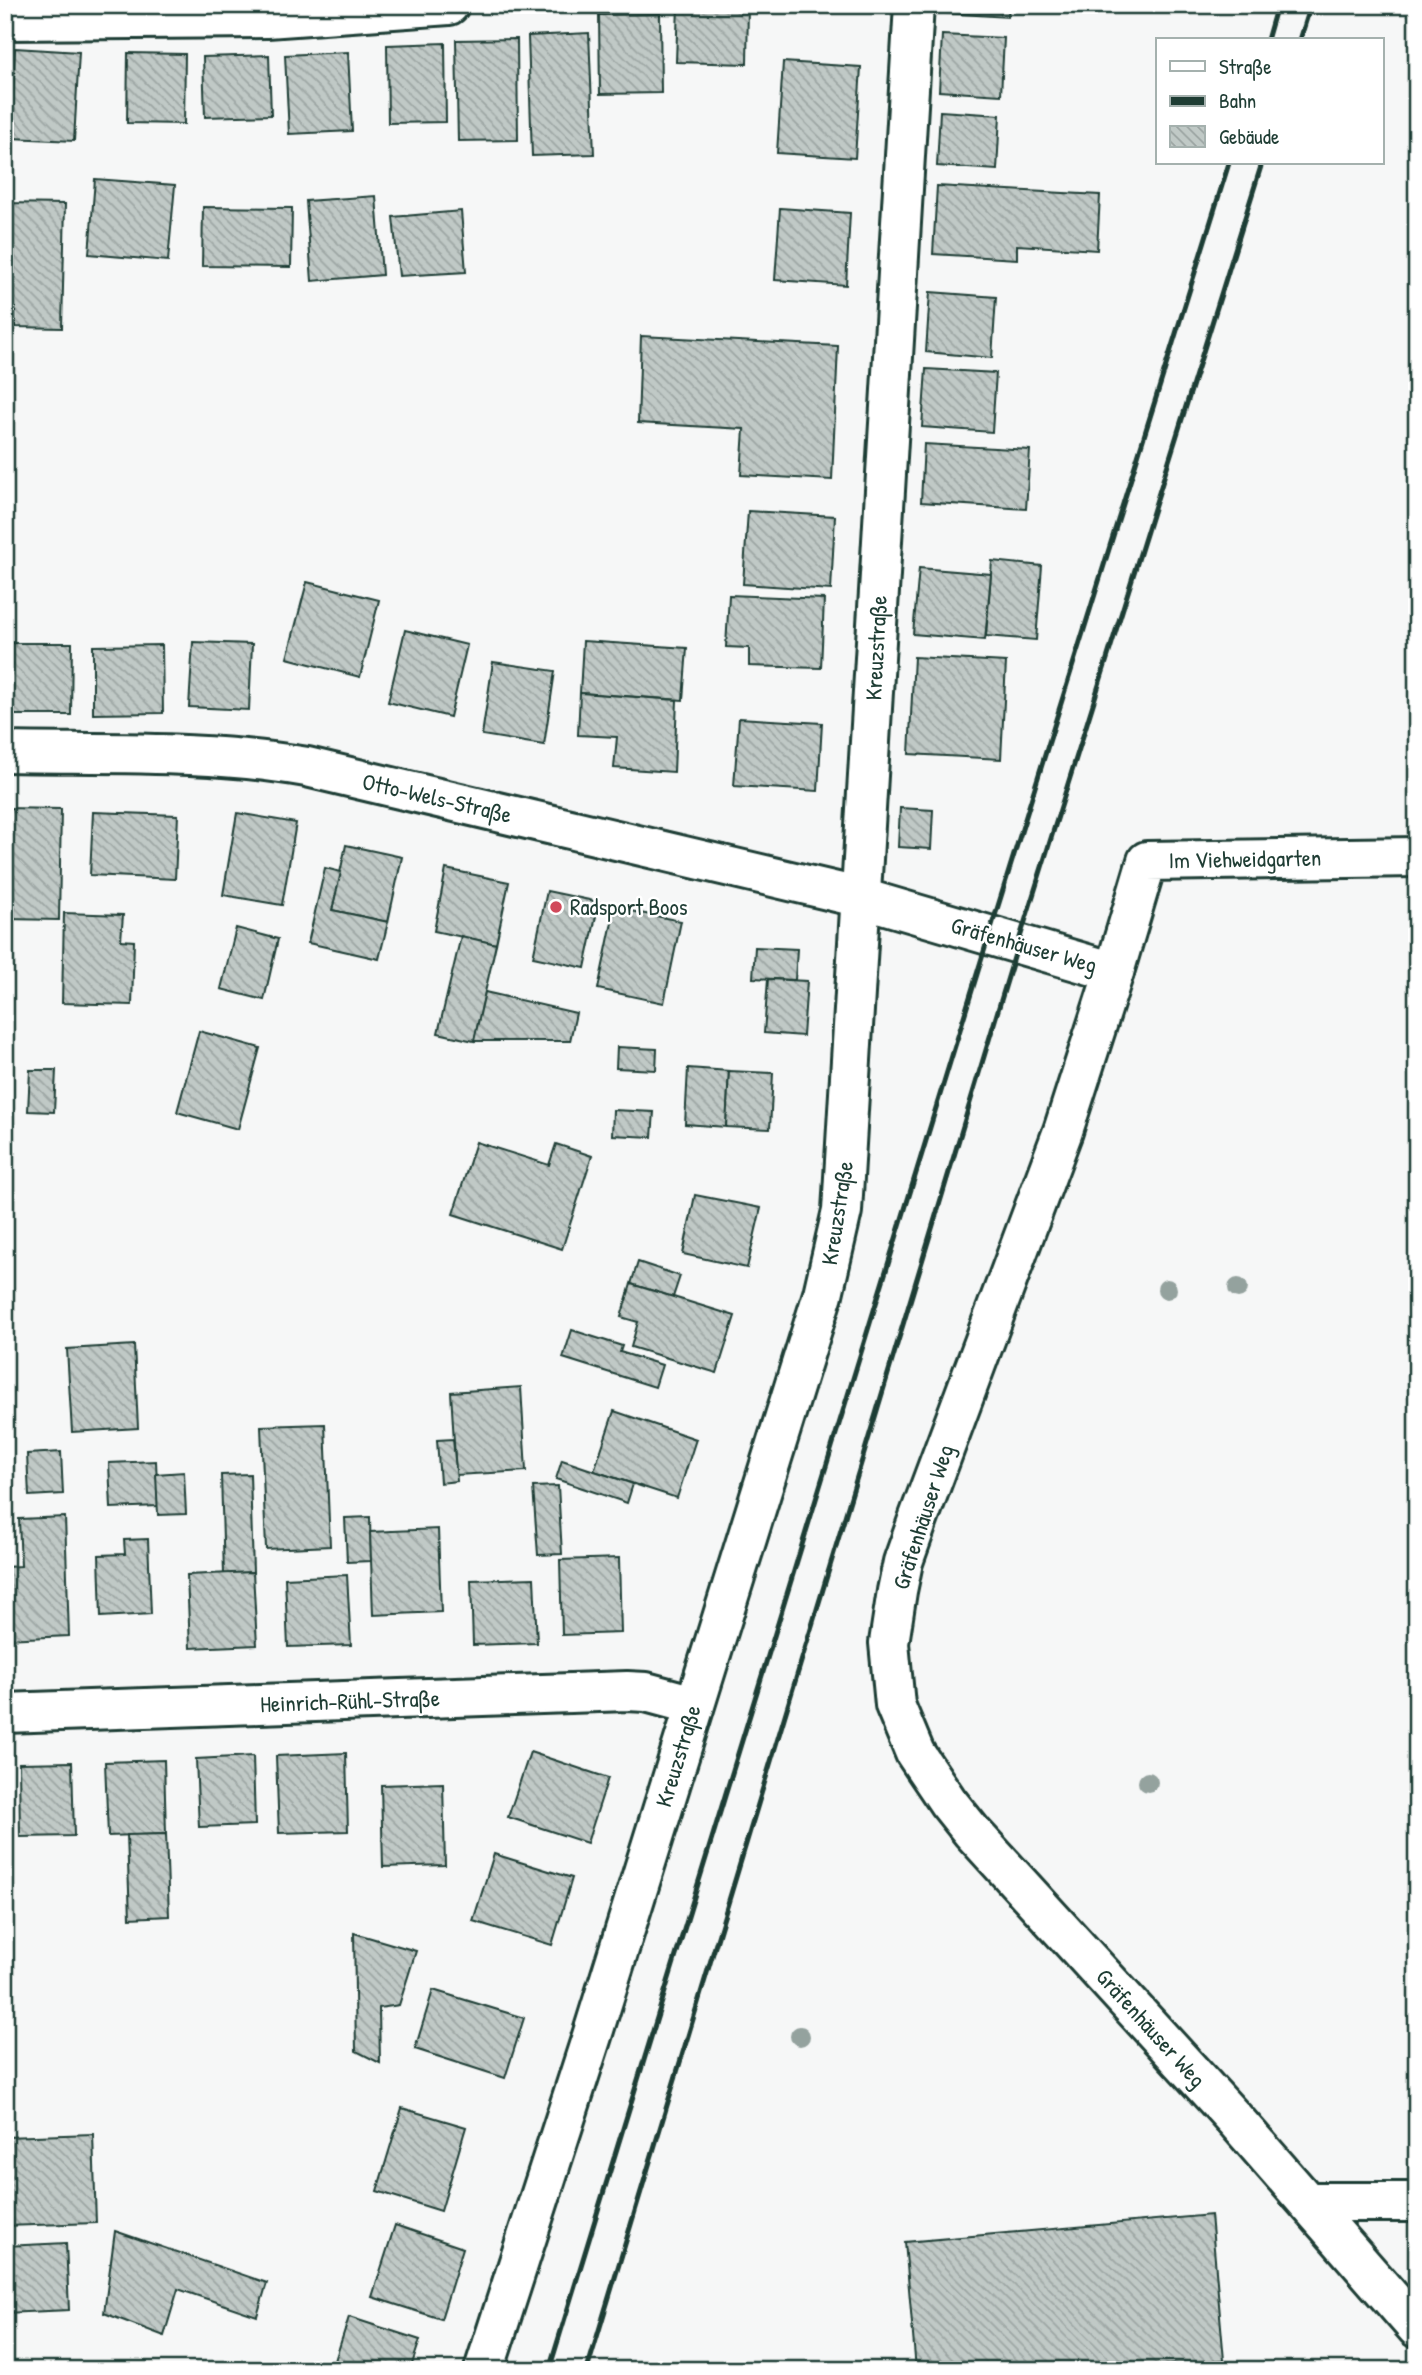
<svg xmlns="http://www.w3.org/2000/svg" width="1422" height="2375" font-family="'Patrick Hand',sans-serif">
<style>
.building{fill:url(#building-back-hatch);stroke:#1f3d34;stroke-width:2}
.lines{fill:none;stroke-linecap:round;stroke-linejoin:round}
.minor-casing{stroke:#1f3d34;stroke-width:44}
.minor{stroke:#fff;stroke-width:38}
.rail{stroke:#1f3d34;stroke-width:5}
.tree{fill:#94a29e}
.poi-dot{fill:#d1495b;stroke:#fff;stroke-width:2.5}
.labels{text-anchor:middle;stroke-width:5;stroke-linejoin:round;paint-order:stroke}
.street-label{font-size:23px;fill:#1f3d34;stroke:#fff}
.poi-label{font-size:23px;fill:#1f3d34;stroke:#fff;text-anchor:start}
</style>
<defs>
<pattern id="building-back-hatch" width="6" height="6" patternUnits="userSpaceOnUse" patternTransform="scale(1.75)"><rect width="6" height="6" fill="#c0c9c6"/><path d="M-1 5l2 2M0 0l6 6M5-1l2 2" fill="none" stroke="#9ba4a2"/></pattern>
</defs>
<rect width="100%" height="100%" fill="#f6f7f7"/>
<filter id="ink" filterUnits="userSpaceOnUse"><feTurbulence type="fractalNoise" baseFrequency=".0143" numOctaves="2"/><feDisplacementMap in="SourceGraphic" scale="14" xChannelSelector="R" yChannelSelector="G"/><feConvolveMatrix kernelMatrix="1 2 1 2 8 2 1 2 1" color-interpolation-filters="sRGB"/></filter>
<g filter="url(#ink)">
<!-- building -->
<g class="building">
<polygon points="678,5 748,5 747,64 676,62"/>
<polygon points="945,5 1009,5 1008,17 945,13"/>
<polygon points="660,14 661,93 600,94 599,15"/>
<polygon points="589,33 594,154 532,156 528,36"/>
<polygon points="942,35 1004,38 1001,95 939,91"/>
<polygon points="517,39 518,140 458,141 456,40"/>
<polygon points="445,43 446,122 388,123 387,45"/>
<polygon points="15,48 79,52 74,141 11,138"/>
<polygon points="348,52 352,131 289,134 285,55"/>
<polygon points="128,53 185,54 184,124 127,123"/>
<polygon points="269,55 271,115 205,117 203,57"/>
<polygon points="783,62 861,67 855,158 777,153"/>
<polygon points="940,111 1000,115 997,170 937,166"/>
<polygon points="95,179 175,185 168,261 89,254"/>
<polygon points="937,186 1100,195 1097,250 1017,245 1017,259 933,254"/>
<polygon points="376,196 382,275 312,281 306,201"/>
<polygon points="5,203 65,204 62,328 15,327 15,307 5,307"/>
<polygon points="203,207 292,208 291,267 202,266"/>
<polygon points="780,208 850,213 846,285 775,280"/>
<polygon points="461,211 466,272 399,276 393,217"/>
<polygon points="930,292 996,297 992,358 926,352"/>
<polygon points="641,336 838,346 832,480 741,475 744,429 638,423"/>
<polygon points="926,369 996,373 992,432 922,427"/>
<polygon points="924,444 1030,450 1026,509 921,502"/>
<polygon points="748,511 835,516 831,590 743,584"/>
<polygon points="992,561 1042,566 1036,640 986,636"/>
<polygon points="919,568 991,574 985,640 913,634"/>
<polygon points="307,582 379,600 360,677 287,658"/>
<polygon points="729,595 824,599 821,668 749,666 749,648 726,647"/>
<polygon points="405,630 467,645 450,717 388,702"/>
<polygon points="583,641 687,648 683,700 580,693"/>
<polygon points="193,642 252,644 249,710 189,707"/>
<polygon points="7,643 72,643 71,715 7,715"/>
<polygon points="162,645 163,713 93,714 93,646"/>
<polygon points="914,657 1006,662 1001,759 909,754"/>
<polygon points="493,662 555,671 544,745 482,735"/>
<polygon points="580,693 677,700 674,772 614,768 617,737 578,735"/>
<polygon points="739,718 822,723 818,791 734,786"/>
<polygon points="5,808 61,809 59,920 6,919"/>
<polygon points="900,808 933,810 931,849 898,847"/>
<polygon points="93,812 178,815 175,879 90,875"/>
<polygon points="237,813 296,823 282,905 223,895"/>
<polygon points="346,845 402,857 388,922 332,910"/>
<polygon points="325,868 341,872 332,910 388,922 379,959 308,943"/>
<polygon points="446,869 509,882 496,944 434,931"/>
<polygon points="547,891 599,902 585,968 533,957"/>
<polygon points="615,908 681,921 664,1003 598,989"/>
<polygon points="64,913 123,915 121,940 134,941 132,1005 62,1003"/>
<polygon points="236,928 278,939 264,1000 221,989"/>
<polygon points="461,936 496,944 474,1041 438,1033"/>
<polygon points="755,947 797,949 795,980 753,978"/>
<polygon points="768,979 807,981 803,1036 764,1033"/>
<polygon points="485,992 576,1013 570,1041 474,1041"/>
<polygon points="199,1031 260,1048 238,1129 177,1112"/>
<polygon points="617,1047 657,1049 656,1070 616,1068"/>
<polygon points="688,1068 729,1071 726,1127 685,1124"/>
<polygon points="30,1070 56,1070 54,1112 28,1111"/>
<polygon points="729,1071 773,1073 770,1129 726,1127"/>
<polygon points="613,1110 654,1112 652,1137 612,1135"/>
<polygon points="476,1142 549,1165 556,1144 592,1156 562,1249 453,1214"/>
<polygon points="695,1195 761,1208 747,1268 683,1254"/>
<polygon points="638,1262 680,1276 673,1297 631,1284"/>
<polygon points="631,1284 735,1316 717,1373 631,1347 638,1322 621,1317"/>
<polygon points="572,1330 622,1346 620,1352 662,1365 655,1387 563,1358"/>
<polygon points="134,1345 138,1428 72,1432 67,1349"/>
<polygon points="521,1387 526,1471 456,1475 451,1392"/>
<polygon points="614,1411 696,1439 677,1498 594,1471"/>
<polygon points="325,1424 330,1546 266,1549 261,1426"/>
<polygon points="453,1439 457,1481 440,1483 437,1440"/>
<polygon points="61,1452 63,1494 29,1496 27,1454"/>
<polygon points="562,1460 633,1484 627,1503 556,1479"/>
<polygon points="156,1461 158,1506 111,1508 109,1463"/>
<polygon points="184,1472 186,1514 158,1515 156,1474"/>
<polygon points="250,1474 253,1572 224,1574 221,1475"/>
<polygon points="558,1486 562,1554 538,1555 533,1487"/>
<polygon points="65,1517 69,1636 5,1639 5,1567 21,1566 19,1519"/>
<polygon points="370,1517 371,1561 347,1562 345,1518"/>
<polygon points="438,1529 441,1612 373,1615 370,1532"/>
<polygon points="148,1539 151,1614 101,1617 99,1555 125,1554 124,1540"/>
<polygon points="619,1558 621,1633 562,1635 560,1560"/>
<polygon points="253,1572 257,1645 190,1648 187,1575"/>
<polygon points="347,1575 351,1645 288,1647 285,1578"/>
<polygon points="534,1578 537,1643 473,1645 471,1580"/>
<polygon points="530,1752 608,1778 587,1843 508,1817"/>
<polygon points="346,1753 348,1831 279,1833 276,1756"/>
<polygon points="253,1756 255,1825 199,1827 196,1759"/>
<polygon points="164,1760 166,1834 108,1836 105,1762"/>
<polygon points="72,1762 74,1836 20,1837 19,1763"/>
<polygon points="443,1783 445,1865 383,1867 381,1785"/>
<polygon points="166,1834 169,1916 130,1918 127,1835"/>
<polygon points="494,1854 572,1878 552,1945 473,1921"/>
<polygon points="354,1933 416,1951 399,2005 379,2008 380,2063 356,2051"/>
<polygon points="433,1990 524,2018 505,2078 415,2049"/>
<polygon points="402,2108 466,2127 441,2211 377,2191"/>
<polygon points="93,2134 96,2223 5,2226 5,2137"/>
<polygon points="1211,2215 1224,2360 1115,2370 916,2370 905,2242"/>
<polygon points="395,2225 463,2248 441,2319 372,2297"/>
<polygon points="115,2231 267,2283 257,2316 178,2289 164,2336 104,2313"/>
<polygon points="66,2243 69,2310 5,2313 5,2246"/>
<polygon points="349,2317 420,2340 410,2370 332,2370"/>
</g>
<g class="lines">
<!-- minor casing -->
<g class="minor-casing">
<g id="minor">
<polyline points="5,20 267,18 449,5"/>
<path d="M 5,752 C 106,754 208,750 307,767 L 862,898 L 1114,972"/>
<polyline points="1417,857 1147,861 1114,972 1063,1131 919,1517 903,1562 897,1591 889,1643 895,1705 915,1753 948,1802 972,1832 1238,2123 1417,2328"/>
<polyline points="5,1713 627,1691 646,1692 694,1705"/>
<polyline points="1308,2202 1417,2202"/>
<polyline points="484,2370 592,2036 823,1294 842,1211 914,5"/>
</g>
</g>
<!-- minor -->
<use href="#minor" class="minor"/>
<!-- rail -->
<g class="rail">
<polyline points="1267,40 1277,5"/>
<polyline points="1300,40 1311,5"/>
<polyline points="549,2370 989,935 1229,163"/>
<polyline points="587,2370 1018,944 1262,163"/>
</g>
</g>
<!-- trees -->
<g class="tree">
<circle cx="1238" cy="1288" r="10"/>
<circle cx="1167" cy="1289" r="10"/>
<circle cx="1148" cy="1782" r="10"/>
<circle cx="800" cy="2036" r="10"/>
</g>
</g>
<!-- markers -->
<circle class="poi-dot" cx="556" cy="907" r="7"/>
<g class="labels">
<!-- street labels -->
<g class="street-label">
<text transform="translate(876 648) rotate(-87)" y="8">Kreuzstraße</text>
<text transform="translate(437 798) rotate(13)" y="8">Otto-Wels-Straße</text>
<text transform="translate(1245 859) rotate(-1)" y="8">Im Viehweidgarten</text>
<text transform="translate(1024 945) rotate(16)" y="8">Gräfenhäuser Weg</text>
<text transform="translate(837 1213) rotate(-81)" y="8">Kreuzstraße</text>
<text transform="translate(923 1517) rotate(-72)" y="8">Gräfenhäuser Weg</text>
<text transform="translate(350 1701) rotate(-2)" y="8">Heinrich-Rühl-Straße</text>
<text transform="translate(678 1756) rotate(-73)" y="8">Kreuzstraße</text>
<text transform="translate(1151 2028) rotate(48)" y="8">Gräfenhäuser Weg</text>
</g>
<!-- poi labels -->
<g class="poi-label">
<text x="570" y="915">Radsport Boos</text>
</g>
</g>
<!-- margin -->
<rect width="1422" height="2375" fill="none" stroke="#fff" stroke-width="28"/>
<rect x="14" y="14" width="1394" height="2347" fill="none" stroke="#1f3d34" stroke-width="2.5" filter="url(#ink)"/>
<!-- legend -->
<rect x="1156" y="38" width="228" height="126" fill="#ffffff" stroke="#a5b1ae" stroke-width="2"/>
<rect x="1170" y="61" width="35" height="10" fill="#ffffff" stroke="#a5b1ae" stroke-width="2"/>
<text x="1219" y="74" font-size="21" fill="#1f3d34">Straße</text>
<rect x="1170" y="96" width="35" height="10" fill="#1f3d34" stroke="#a5b1ae" stroke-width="2"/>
<text x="1219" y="108" font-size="21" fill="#1f3d34">Bahn</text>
<rect x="1170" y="126" width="35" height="21" fill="url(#building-back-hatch)" stroke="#a5b1ae" stroke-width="2"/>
<text x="1219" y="144" font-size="21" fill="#1f3d34">Gebäude</text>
</svg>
